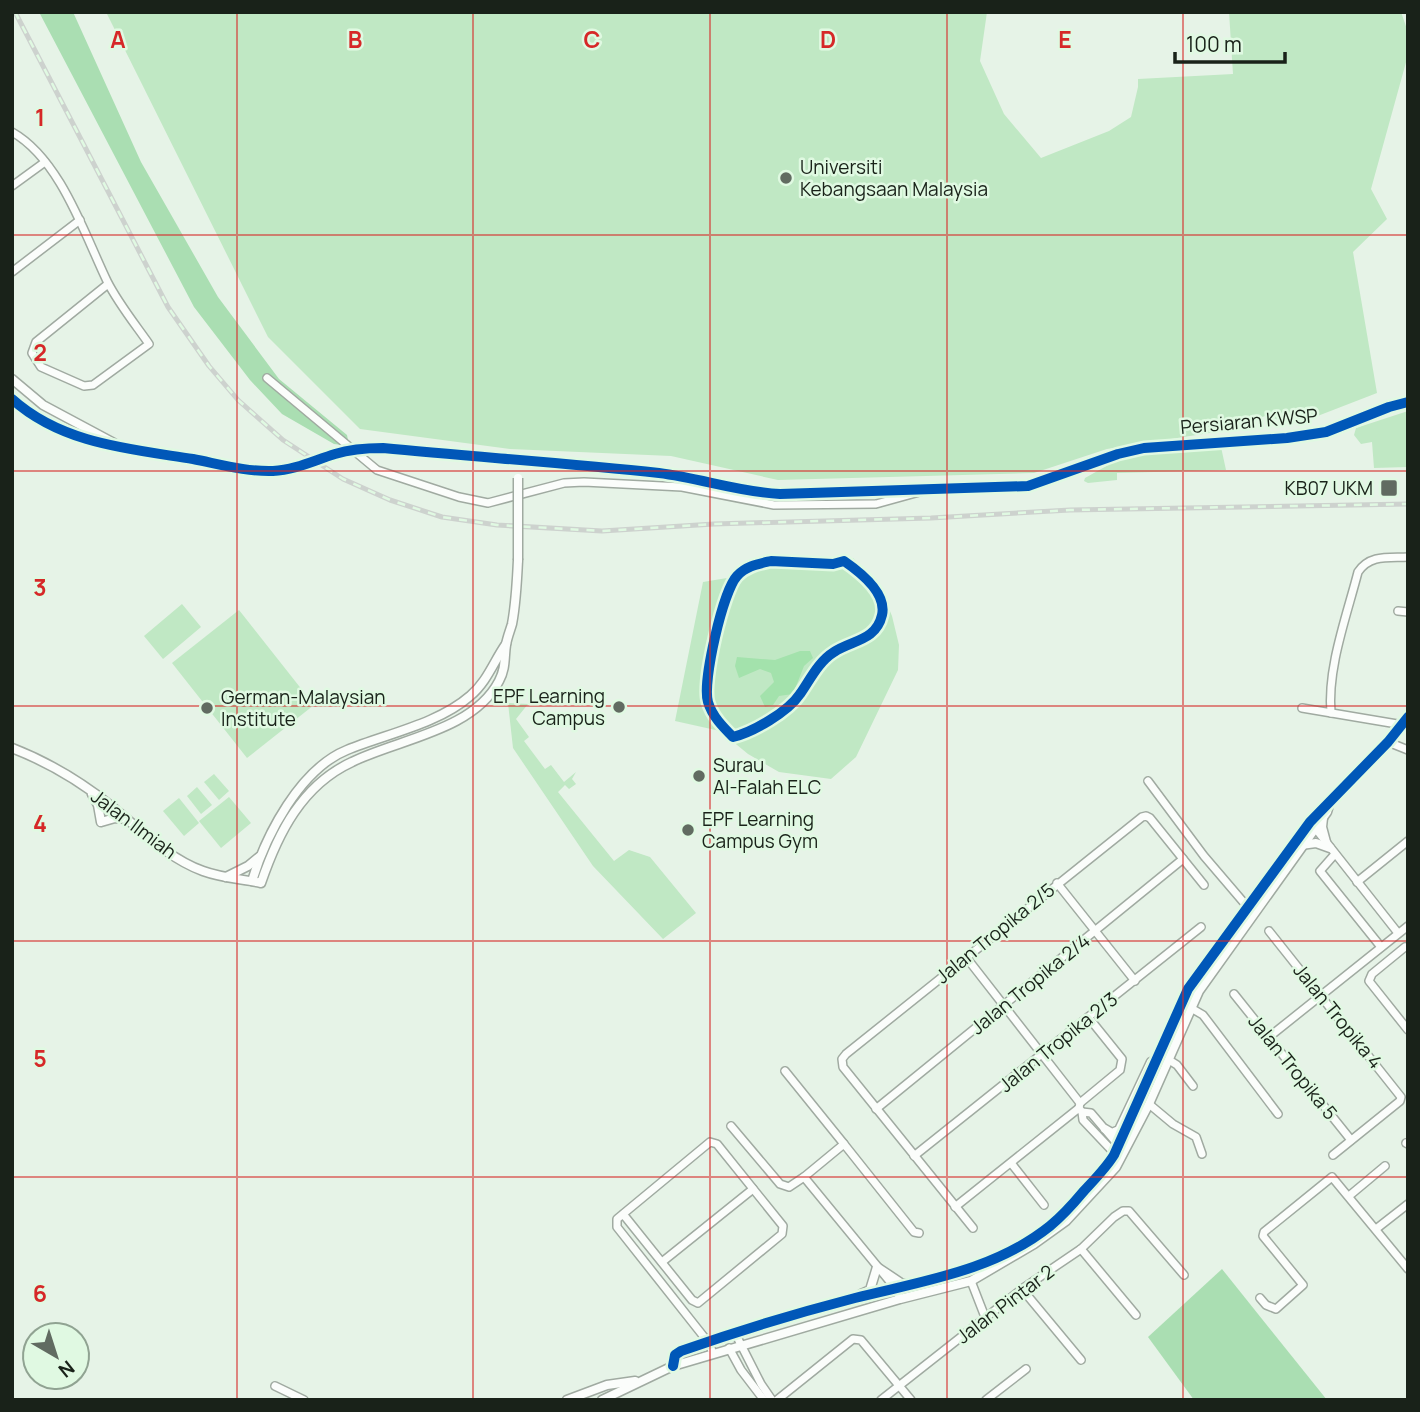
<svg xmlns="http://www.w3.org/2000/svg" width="1420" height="1412" font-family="Manrope,sans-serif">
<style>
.green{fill:#c0e8c4}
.forest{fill:#aadeb2}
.water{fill:#a3e2ac}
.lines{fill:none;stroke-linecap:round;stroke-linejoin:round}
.minor-casing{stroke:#a0aaa1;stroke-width:10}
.tertiary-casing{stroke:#a0aaa1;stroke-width:11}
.minor{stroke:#fbfdfb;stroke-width:7}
.tertiary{stroke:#fbfdfb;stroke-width:8}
.rail-casing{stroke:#cdd2ce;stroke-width:5}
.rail{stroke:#e0f9e2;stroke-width:2.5;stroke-dasharray:8;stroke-linecap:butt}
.tertiary-bridge-casing{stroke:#a0aaa1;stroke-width:11;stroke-linecap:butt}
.tertiary-bridge{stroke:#fbfdfb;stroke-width:8}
.cycleway-casing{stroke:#e0f9e2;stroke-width:15}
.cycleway{stroke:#0057b8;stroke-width:10}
.grid{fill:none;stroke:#d62828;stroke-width:2;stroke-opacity:0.55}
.poi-dot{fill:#616b61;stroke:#e0f9e2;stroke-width:2.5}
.labels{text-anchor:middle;stroke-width:5;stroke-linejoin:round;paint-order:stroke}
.poi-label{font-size:19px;fill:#192219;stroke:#e0f9e2;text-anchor:start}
.street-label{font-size:19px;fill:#192219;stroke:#e0f9e2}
.grid-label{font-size:23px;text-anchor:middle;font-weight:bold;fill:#d62828;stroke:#e0f9e2;stroke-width:5;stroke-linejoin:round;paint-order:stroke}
</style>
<rect width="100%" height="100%" fill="#e6f3e7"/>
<!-- green -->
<g class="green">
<polygon points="106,12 987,12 980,61 1004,114 1041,158 1109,131 1131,117 1138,87 1138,79 1233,74 1229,12 1401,12 1408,32 1408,55 1371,189 1387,219 1353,252 1377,393 1315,417 1282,422 1268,415 1222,431 1107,449 1034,473 778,480 671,456 510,449 360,429 268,337"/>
<polygon points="1408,411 1408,467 1374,468 1372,442 1361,444 1354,435 1356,428"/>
<polygon points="1221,447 1226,470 1117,473 1117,480 1088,483 1084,481 1085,478 1128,454"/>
<polygon points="770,555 853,558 877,580 892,616 899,645 898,670 856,757 831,779 779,772 748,754 720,731 675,721 703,582 733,577 736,567"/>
<polygon points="182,604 201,627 163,659 144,636"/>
<polygon points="239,610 314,705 247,758 172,663"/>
<polygon points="508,703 528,704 516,719 529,737 524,741 545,769 551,765 564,782 576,772 572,779 576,784 569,789 565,785 558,792 614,861 629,850 650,857 696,913 663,939 593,866 513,748"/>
<polygon points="214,774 229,791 219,800 204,782"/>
<polygon points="197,787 212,805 201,814 187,796"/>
<polygon points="229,797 251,823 221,848 199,821"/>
<polygon points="179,798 199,823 184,836 163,811"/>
</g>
<!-- forest -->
<g class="forest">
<polygon points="39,12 73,12 141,162 218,297 279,379 347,435 348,440 342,445 334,444 282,414 250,380 194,307"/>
<polygon points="1222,1269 1327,1400 1194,1400 1148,1337"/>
</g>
<!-- water -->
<polygon class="water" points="800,651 810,651 813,658 804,666 793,694 779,696 773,705 765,707 760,696 774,682 771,673 760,669 739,678 735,666 737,657 775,660"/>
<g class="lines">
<!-- minor casing -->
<g class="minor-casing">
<g id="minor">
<path d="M 12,132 C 60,159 84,233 107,281 C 118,303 135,324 149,344 L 93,385 L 84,386 L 41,367 L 32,353 L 36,342 L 108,284"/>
<polyline points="12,186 45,162"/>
<polyline points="12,272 80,220"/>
<polyline points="267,378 377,470 459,497 488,503 564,483 584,482 682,487 774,505 876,504 923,491"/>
<polyline points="1398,611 1408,612"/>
<polyline points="1302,708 1403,725"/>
<path d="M 1331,713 C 1327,668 1347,615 1358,572 C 1370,554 1389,558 1408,557"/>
<polyline points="1388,742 1408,750"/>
<polyline points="1148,781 1204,856 1251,911"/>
<polyline points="1312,824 1398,933"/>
<polyline points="1335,854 1320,871 1381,947"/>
<polyline points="1357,882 1408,841"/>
<polyline points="1057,883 1135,981"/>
<polyline points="1269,931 1401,1097 1400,1101 1333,1155"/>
<polyline points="1405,947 1372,974 1369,981 1408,1030"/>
<polyline points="966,957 1080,1103 1079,1108 1082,1112 1083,1120 1118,1157"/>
<polyline points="1234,994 1351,1140"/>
<polyline points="1191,1008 1203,1015 1278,1114"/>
<polyline points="1269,1037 1408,926"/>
<polyline points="1169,1060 1177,1065 1193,1086"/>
<polyline points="785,1071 844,1144"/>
<polyline points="1080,1103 1120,1070 1122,1059 1089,1018"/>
<polyline points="1149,1104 1173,1124 1196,1137 1202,1154"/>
<polyline points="876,1109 1183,859"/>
<polyline points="1082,1112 1091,1113 1114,1140 1123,1147"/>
<polyline points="731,1126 780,1184 789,1187 804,1177"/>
<polyline points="1406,1143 1408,1144"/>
<polyline points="914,1156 1201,927"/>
<polyline points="1011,1163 1044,1205"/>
<polyline points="1349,1196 1385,1166"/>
<polyline points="955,1207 1079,1108"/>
<polyline points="623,1214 692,1300 698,1303 782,1234 783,1226 717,1144 710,1142 623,1214 617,1219 617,1227 708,1342 713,1353"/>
<polyline points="973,1228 843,1067 842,1059 846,1054 1142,817 1146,816 1150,818 1204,885"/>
<polyline points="1376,1229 1408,1204"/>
<polyline points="1081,1249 1136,1315"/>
<polyline points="662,1262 753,1189"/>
<polyline points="971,1281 985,1317"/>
<polyline points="1022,1289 1081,1360"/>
<polyline points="1260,1298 1266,1305 1276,1309 1303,1285 1263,1236 1264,1232 1332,1177 1408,1269"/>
<polyline points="900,1299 896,1289 804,1177 844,1144 914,1232 919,1233"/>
<polyline points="735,1333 761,1384 772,1400"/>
<polyline points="729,1348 741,1370 764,1400"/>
<polyline points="275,1386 304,1400"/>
<polyline points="777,1400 853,1339 861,1340 911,1400"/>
<polyline points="881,1400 1022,1289 1081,1249 1114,1217 1123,1211 1129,1211 1184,1275"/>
<polyline points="986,1400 1026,1369"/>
</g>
</g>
<!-- tertiary casing -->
<g class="tertiary-casing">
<g id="tertiary">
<polyline points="12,379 43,405 114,443"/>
<path d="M 12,399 C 55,438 110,445 164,454 C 195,459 225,465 256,470 L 273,471"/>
<polyline points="368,448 554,462 660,473 770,494 1011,487 1037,484 1118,454 1144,448 1287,438 1326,432 1389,407 1408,402"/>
<path d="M 12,748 C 48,762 80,781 110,805 C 139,828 167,858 203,871 C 222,878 242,879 261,883 C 278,833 302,785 352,762 C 398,739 473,731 499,681 C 506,668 504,658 506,645 C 507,638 510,631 512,624 C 516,603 517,582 518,560"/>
<polyline points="92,794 98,805 101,822 115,818 127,819"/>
<polyline points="1323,818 1322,827 1326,842"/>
<polyline points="1301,845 1316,843 1330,848"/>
<polyline points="226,877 248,866 259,857"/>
<path d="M 252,881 C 266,835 300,769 347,750 C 386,734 438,724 470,696 C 487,682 494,661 506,644"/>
<polyline points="1105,1129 1112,1133 1119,1130 1151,1062 1158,1059"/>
<polyline points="861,1294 870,1290 877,1267 901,1283 910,1285"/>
<path d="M 673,1366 L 675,1355 L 681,1351 C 738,1331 797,1313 855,1298 C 922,1281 994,1271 1050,1226 C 1062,1216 1073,1204 1083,1192 C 1094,1180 1106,1168 1114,1155 L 1188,989 L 1310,822 L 1388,742 L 1408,717"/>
<polyline points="567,1400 607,1385 635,1381"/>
<polyline points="602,1400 673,1366 900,1299 971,1281 1034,1244 1066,1221 1116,1167 1149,1104 1199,991 1327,812 1330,802"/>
</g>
</g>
<!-- minor -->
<use href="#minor" class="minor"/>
<!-- tertiary -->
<use href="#tertiary" class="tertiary"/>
<!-- rail casing -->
<g class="rail-casing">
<polyline id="rail" points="15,12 168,307 209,366 238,400 283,440 343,479 390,500 442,517 497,525 602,531 714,524 931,518 1070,510 1408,504"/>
</g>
<!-- rail -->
<use href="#rail" class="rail"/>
<!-- tertiary-bridge casing -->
<g class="tertiary-bridge-casing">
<g id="tertiary-bridge">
<path d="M 273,471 C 306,467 336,452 368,448"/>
<polyline points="518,478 518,560"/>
</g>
</g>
<!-- tertiary-bridge -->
<use href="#tertiary-bridge" class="tertiary-bridge"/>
<!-- cycleway casing -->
<g class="cycleway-casing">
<g id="cycleway">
<path d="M 12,399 C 62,444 130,449 193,459 C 219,464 247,472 273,471 C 295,470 315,460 335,454 C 351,449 367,448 383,448 C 475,457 568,463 659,473 C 700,478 739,492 780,494 L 1028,486 L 1118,454 L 1144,448 L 1287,438 L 1326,432 L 1389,407 L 1408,402"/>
<path d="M 771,561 L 833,564 L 844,561 C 860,572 887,593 882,615 C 876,641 852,640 834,652 C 818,662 810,680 800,694 C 788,712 753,732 733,737 C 723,727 712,716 708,702 C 702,682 723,591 737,576 C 746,566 758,564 771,561 Z"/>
<path d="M 673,1366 L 675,1355 L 681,1351 C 738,1331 797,1313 855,1298 C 922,1281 994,1271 1050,1226 C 1062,1216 1073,1204 1083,1192 C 1094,1180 1106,1168 1114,1155 L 1188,989 L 1310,822 L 1388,742 L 1408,717"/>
</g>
</g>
<!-- cycleway -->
<use href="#cycleway" class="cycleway"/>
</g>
<!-- grid -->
<path class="grid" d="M 237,12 L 237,1400M 473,12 L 473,1400M 710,12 L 710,1400M 947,12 L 947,1400M 1183,12 L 1183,1400M 12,235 L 1408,235M 12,471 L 1408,471M 12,706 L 1408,706M 12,941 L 1408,941M 12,1177 L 1408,1177"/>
<!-- markers -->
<g class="poi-dot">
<circle cx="786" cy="178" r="7"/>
<rect x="1380" y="479" width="18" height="18" rx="3.5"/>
<circle cx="619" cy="707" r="7"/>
<circle cx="207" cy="708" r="7"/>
<circle cx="699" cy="776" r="7"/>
<circle cx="688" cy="830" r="7"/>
</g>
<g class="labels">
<!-- poi labels -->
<g class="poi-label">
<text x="800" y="174">Universiti<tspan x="800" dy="22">Kebangsaan Malaysia</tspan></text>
<text x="1373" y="495" text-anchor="end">KB07 UKM</text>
<text x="605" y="703" text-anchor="end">EPF Learning<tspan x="605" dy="22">Campus</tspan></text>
<text x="221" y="704">German-Malaysian<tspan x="221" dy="22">Institute</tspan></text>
<text x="713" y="772">Surau<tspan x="713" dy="22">Al-Falah ELC</tspan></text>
<text x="702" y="826">EPF Learning<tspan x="702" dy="22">Campus Gym</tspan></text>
</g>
<!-- street labels -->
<g class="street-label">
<text transform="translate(1249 421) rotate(-5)" y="7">Persiaran KWSP</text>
<text transform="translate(134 824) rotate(37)" y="7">Jalan Ilmiah</text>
<text transform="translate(995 933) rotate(-39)" y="7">Jalan Tropika 2/5</text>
<text transform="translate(1030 984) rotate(-39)" y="7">Jalan Tropika 2/4</text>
<text transform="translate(1338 1016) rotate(51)" y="7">Jalan Tropika 4</text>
<text transform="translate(1058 1042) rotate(-39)" y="7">Jalan Tropika 2/3</text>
<text transform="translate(1293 1067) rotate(51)" y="7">Jalan Tropika 5</text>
<text transform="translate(1005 1304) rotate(-37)" y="7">Jalan Pintar 2</text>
</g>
</g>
<g class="grid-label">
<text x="118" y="48">A</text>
<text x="355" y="48">B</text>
<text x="592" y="48">C</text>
<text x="828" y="48">D</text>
<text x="1065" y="48">E</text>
<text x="40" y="126">1</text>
<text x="40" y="361">2</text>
<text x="40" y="596">3</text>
<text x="40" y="832">4</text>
<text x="40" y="1067">5</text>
<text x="40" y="1302">6</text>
</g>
<!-- border -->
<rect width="1420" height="1412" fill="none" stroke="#192219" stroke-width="28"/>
<!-- north arrow -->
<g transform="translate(56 1356) rotate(141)"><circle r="33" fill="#e0f9e2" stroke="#90a392" stroke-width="2"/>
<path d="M0-5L12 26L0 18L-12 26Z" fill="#616b61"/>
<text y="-10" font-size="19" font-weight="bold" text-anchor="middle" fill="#192219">N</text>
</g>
<!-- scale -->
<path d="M1175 52v10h110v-10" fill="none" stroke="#192219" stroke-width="3.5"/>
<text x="1186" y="52" font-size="21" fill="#192219" stroke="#e0f9e2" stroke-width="5" paint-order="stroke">100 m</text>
</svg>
